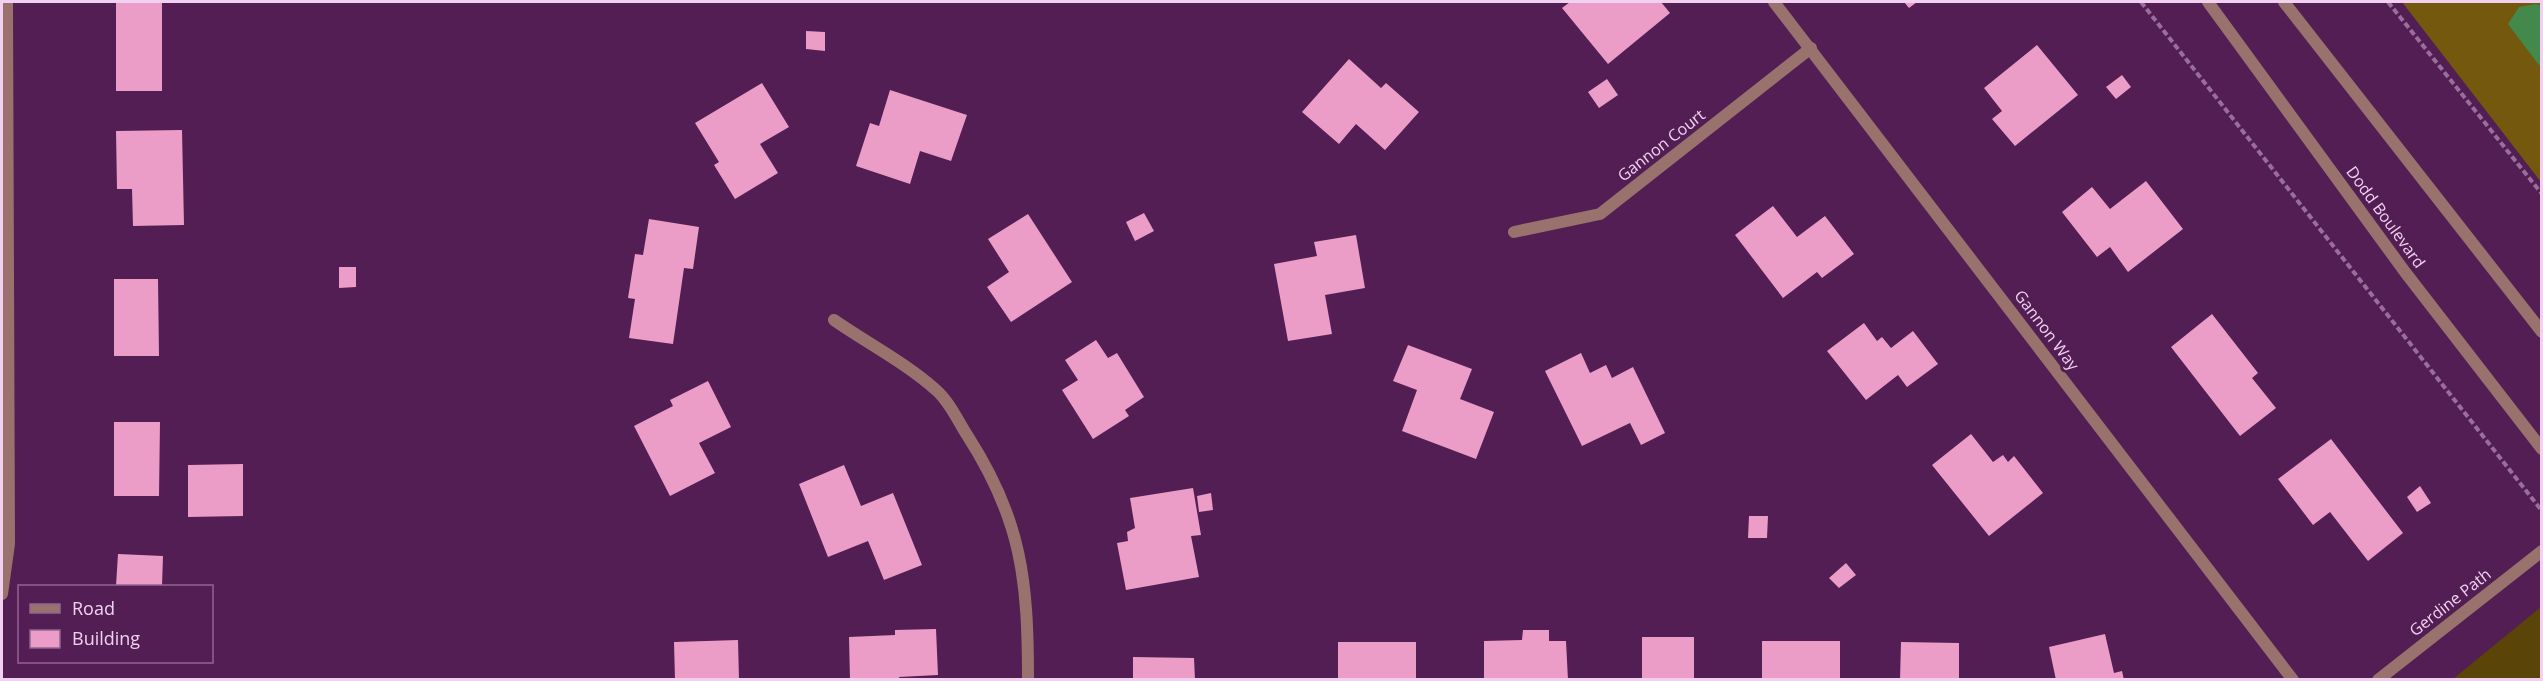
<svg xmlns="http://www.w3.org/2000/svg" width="2543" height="681" font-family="'Open Sans',sans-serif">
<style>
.green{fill:#5b4407}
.forest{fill:#73580e}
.water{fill:#44894c}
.building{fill:#eb9dc7}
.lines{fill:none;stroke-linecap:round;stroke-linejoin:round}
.path{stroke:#996e9a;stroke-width:4;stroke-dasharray:6 3;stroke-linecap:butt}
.minor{stroke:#99716d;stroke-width:12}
.tertiary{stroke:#99716d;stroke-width:12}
.labels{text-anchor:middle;stroke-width:6;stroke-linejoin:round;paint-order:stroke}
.street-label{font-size:16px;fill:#f0d1f0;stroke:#521e53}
</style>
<rect width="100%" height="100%" fill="#521e53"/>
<!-- green -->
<polygon class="green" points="2541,607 2541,679 2453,679"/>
<!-- forest -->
<polygon class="forest" points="2402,2 2541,2 2541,5 2536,4 2509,24 2541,68 2541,182"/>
<!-- water -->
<polygon class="water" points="2536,4 2541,5 2541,68 2508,24 2519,7"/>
<!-- building -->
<g class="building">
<rect x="116" y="2" width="46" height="89"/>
<polygon points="1570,2 1661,2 1670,13 1608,64 1562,8"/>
<polygon points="1904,2 1917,2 1909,8"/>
<polygon points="806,31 825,32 825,51 806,49"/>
<polygon points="2037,45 2078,95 2015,146 1992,119 2002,111 1984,88"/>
<polygon points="1349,59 1381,88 1386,83 1419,112 1385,150 1356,124 1339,144 1302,112"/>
<polygon points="2122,75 2131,87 2116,99 2106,87"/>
<polygon points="1607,79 1618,95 1599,108 1588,92"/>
<polygon points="762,83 789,127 760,144 778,173 735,199 714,165 719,162 695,123"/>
<polygon points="890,90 967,115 951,161 920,151 910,184 856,166 870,123 879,126"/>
<polygon points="182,130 184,225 133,226 132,189 117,189 116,131"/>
<polygon points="2146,181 2183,229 2128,272 2110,247 2097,257 2062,212 2092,187 2110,209"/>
<polygon points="1773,206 1797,237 1825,216 1854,254 1822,278 1817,272 1783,298 1735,235"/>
<polygon points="1144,213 1154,231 1135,241 1126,222"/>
<polygon points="1028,214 1072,282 1011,322 987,287 1009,272 988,239"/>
<polygon points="649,219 699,227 693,269 684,268 673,344 629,338 635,299 628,298 635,254 643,255"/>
<polygon points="1356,235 1365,288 1325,295 1332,334 1288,341 1274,264 1317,256 1314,242"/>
<polygon points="339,267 356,267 356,287 339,288"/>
<polygon points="114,279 158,279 159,356 114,356"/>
<polygon points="2212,314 2258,373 2252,378 2276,408 2240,436 2171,347"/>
<polygon points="1864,323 1877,341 1882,337 1891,348 1913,331 1938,364 1907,387 1898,375 1866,400 1827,351"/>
<polygon points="1096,340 1108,358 1117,353 1144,397 1125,410 1129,416 1093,439 1062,390 1078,380 1065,360"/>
<polygon points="1408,345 1472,369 1460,399 1494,412 1476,459 1402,431 1417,390 1393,381"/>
<polygon points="1581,353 1590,373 1606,365 1612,378 1633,367 1665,433 1641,445 1630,423 1582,446 1545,371"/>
<polygon points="708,381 731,427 699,443 715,473 670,496 634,426 673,406 670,400"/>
<polygon points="114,422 160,422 159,496 114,496"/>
<polygon points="1971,434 1993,462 2003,455 2008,462 2014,456 2043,493 1989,536 1932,465"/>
<polygon points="2331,439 2403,533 2368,561 2330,512 2313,525 2278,479"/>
<polygon points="243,464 243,516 188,517 188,465"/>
<polygon points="844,465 861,506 893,493 922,565 884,580 868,541 828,557 799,484"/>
<polygon points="2420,486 2431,503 2417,512 2407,497"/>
<polygon points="1193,488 1201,535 1191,536 1199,577 1126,590 1117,543 1128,541 1127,532 1135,528 1130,498"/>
<polygon points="1211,493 1213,510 1199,512 1197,496"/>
<polygon points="1749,516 1768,516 1767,538 1748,538"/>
<polygon points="118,554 163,556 162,586 116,586"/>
<polygon points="1846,563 1856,575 1839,588 1829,578"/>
<polygon points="936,629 938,675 899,677 900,680 850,680 849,637 895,635 895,630"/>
<polygon points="1523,630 1549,630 1549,641 1566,641 1568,680 1484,680 1484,641 1522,640"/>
<polygon points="2105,634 2114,673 2122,671 2124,680 2056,680 2049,647"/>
<rect x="1642" y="637" width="52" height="43"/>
<polygon points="738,640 739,680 675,680 674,642"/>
<rect x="1762" y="641" width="78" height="39"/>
<rect x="1338" y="642" width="78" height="38"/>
<polygon points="1901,642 1959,643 1959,680 1900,680"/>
<polygon points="1133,657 1194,658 1195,680 1133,680"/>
</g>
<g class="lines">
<!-- path -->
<g class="path">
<polyline points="2141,2 2542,511"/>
<polyline points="2388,2 2542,194"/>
</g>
<!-- minor -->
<g class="minor">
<polyline points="1774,2 2293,680"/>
<polyline points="1514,232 1600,214 1811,48"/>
<path d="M 834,320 C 867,343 906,363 936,390 C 949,401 958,421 967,435 C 1022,520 1028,581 1028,680"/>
<polyline points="2,594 9,544 7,2"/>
<polyline points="2378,680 2542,551"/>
</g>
<!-- tertiary -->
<g class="tertiary">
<polyline points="2208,2 2405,272 2542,449"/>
<polyline points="2284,2 2542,332"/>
</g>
</g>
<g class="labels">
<!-- street labels -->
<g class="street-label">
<text transform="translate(1661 145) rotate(-38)" y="6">Gannon Court</text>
<text transform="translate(2386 217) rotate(54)" y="6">Dodd Boulevard</text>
<text transform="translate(2047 330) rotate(53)" y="6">Gannon Way</text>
<text transform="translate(2450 602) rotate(-38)" y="6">Gerdine Path</text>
</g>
</g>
<!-- border -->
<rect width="2543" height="681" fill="none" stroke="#f0d1f0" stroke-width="6"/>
<!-- legend -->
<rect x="18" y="585" width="195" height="78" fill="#521e53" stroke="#916692" stroke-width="1.5"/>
<rect x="30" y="604" width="30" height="9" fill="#99716d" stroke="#916692" stroke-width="1.5"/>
<text x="72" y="615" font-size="18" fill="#f0d1f0">Road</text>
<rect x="30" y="630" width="30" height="18" fill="#eb9dc7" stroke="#916692" stroke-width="1.5"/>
<text x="72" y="645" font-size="18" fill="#f0d1f0">Building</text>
</svg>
